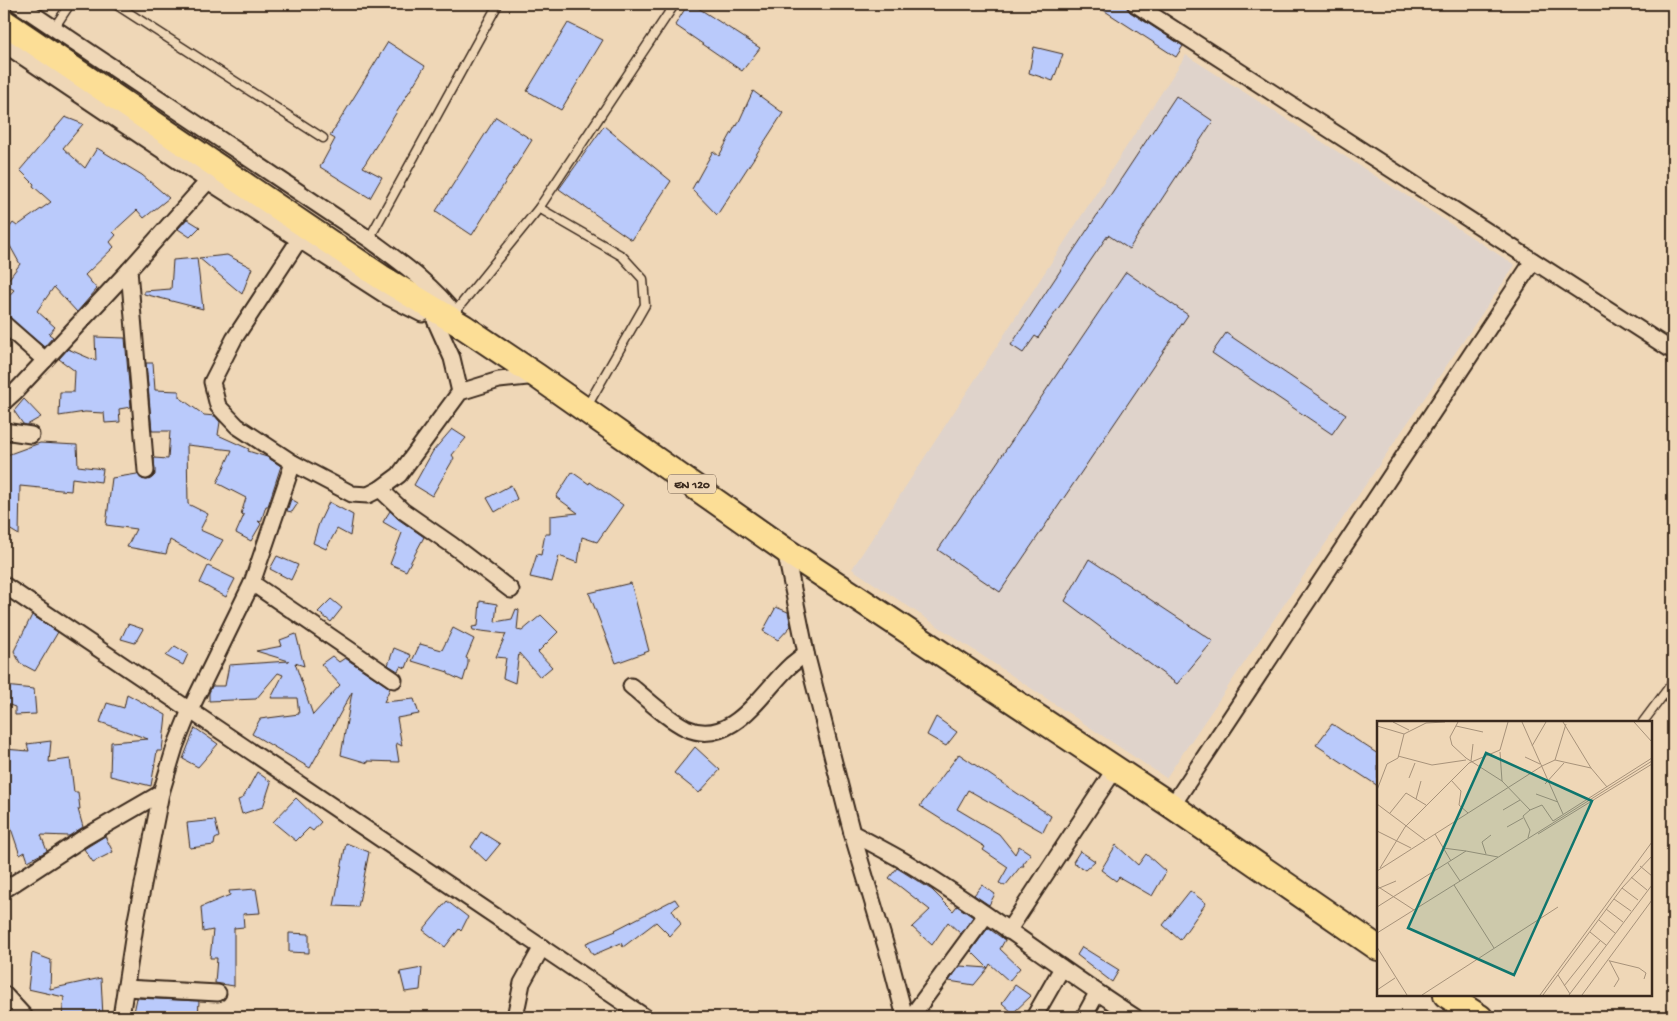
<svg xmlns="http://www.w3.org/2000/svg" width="1677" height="1021" font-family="'Gochi Hand',sans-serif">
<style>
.built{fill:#dfd3cb}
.building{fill:#bacafb;stroke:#3b2a1e}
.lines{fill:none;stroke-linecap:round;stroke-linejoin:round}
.service-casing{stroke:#3b2a1e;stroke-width:11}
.minor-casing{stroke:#3b2a1e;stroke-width:19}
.primary-casing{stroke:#3b2a1e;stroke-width:28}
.service{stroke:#efd7b7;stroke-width:8}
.minor{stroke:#efd7b7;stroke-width:15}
.primary{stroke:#fcde96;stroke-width:24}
.labels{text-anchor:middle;stroke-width:4.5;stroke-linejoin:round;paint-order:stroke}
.shield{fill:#efd7b7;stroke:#715e4c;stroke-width:1}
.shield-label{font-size:12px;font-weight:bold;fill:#3b2a1e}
.inset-road{fill:none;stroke:#a7927a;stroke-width:1}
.view{fill:#0f766e;fill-opacity:0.15;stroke:#0f766e;stroke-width:2.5}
.inset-edge{fill:none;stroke:#3b2a1e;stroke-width:2.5}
</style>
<rect width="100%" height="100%" fill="#efd7b7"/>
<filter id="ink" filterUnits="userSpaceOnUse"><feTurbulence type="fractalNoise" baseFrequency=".02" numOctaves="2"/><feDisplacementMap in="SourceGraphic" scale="10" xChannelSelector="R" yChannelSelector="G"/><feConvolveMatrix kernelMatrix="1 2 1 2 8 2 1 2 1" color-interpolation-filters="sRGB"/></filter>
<g filter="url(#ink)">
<!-- built -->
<polygon class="built" points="1186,55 1515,265 1166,778 852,569"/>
<!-- building -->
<g class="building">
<polygon points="688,4 692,4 760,48 742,71 675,25"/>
<polygon points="1094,4 1126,4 1130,12 1183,46 1176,57"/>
<polygon points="568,23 603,40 561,110 527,91"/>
<polygon points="388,42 425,66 363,167 382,177 370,198 320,167 335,139 330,136"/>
<polygon points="1034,47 1063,54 1053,81 1029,73"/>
<polygon points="753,91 783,113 717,215 692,189 713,151 719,156 736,125 737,126"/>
<polygon points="1176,96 1213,121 1129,249 1108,235 1038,338 1035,336 1023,353 1011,345"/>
<polygon points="65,117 83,124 63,148 85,168 97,148 142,175 169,198 144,218 137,210 113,232 116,235 110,242 114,247 85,275 97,289 77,312 54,287 37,311 55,327 49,334 53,337 44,347 4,313 4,301 14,290 5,284 20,264 4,235 13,223 17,226 51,202 33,186 34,184 20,170"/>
<polygon points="496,117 532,140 472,235 436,211"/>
<polygon points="604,126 671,181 632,240 559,189"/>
<polygon points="187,219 200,227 190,237 178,229"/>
<polygon points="227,255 252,268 242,294 199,258"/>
<polygon points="197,258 203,309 144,294 144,291 171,289 173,260"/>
<polygon points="1126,272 1188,315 1000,592 938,550"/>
<polygon points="1226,333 1346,414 1332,434 1212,353"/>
<polygon points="95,337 125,338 131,407 119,409 120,422 105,423 104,413 85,412 59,416 60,392 74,392 75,371 59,359 68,349 96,361"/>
<polygon points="146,363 153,363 155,390 179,391 179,397 204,415 215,416 220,422 218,435 249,449 248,451 267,457 281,466 268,506 266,506 261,522 258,521 261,524 251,541 236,533 244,515 241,514 246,498 217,483 232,450 187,445 188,504 208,514 200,530 223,540 210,562 170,540 166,554 127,547 136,529 106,525 112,478 137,474 142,479 147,480 152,478 155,475 154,458 168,459 170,431 152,431"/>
<polygon points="24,399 41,417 27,425 23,424 14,411"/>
<polygon points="452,429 466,438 452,455 454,458 432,496 414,485 433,451"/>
<polygon points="40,443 77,445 78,466 103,469 101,482 72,478 71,491 20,486 19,535 4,526 4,468 7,455"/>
<polygon points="572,472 589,484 590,482 623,505 597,542 582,537 578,563 559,556 552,582 530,577 537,554 541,555 545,534 550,534 550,516 578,513 556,497"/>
<polygon points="511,485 517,499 495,512 487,498"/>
<polygon points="291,499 298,503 292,512 287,511"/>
<polygon points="329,502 353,515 350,536 337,529 326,549 313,543 319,523"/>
<polygon points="390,511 398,519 424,537 406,571 390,564 402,533 383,522"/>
<polygon points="277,556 298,565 291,580 270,569"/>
<polygon points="1089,559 1213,641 1177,684 1065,601"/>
<polygon points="208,566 235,579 226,597 200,583"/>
<polygon points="631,583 649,651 616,663 589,593"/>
<polygon points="331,599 342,608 331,622 318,612"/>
<polygon points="480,601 497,604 495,622 512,619 516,609 519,610 517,630 522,631 541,615 558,632 538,652 552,667 540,677 519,653 515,683 503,678 506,658 496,657 506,634 473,630 472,627 478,626"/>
<polygon points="776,607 788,612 791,626 778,640 763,631"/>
<polygon points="32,615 58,632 35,671 20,663 14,651"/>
<polygon points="128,624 143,629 135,643 121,639"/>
<polygon points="453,628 474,639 466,658 468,659 468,664 463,681 448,674 448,672 412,661 420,644 442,650"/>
<polygon points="296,634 304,666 295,663 313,715 340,685 321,664 332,656 339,662 345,658 390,688 384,702 414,699 419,714 397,718 402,746 396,743 399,762 368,761 368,763 341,755 352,692 310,768 252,734 260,719 299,714 297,698 271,698 283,675 278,673 256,699 209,701 209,693 212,686 225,686 229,665 289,661 256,651 282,646 280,640"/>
<polygon points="175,646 188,654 183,665 166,656"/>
<polygon points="394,648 411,655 406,668 401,666 398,671 388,665"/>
<polygon points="4,686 34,689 36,714 15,715 15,707 4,703"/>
<polygon points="127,694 166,715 162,751 157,751 151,786 110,776 111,742 148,739 100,722 107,703 124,708"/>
<polygon points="936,717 957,732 946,746 927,735"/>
<polygon points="1332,724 1378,754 1378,786 1316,745"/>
<polygon points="195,728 218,744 198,767 183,759"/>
<polygon points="51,741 49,762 70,759 74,792 78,792 80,809 78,809 83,827 69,836 41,835 47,851 28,861 25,852 20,855 5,811 4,749 29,751 27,744"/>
<polygon points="695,747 720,770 699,793 674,773"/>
<polygon points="959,754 1051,816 1043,832 968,790 957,809 999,834 1015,854 1019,846 1031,854 1023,864 1024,866 1021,866 1005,886 999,883 1008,867 983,850 985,847 920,806"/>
<polygon points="257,772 271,782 263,807 242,814 238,800 243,798"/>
<polygon points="296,798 321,822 313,831 309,828 296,841 273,822"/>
<polygon points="215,820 219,837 215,839 214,845 190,848 187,823"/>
<polygon points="481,832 500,844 486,861 471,847"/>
<polygon points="105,836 113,852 93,862 84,849"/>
<polygon points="346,843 369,852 358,907 334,906"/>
<polygon points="1116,845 1138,865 1146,854 1166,872 1152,896 1119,877 1116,881 1101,870"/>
<polygon points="1080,851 1095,861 1085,870 1073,862"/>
<polygon points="897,868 932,890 953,911 957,906 973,917 961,934 948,922 932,945 912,927 930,910 889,878"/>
<polygon points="982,885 995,894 989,905 974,895"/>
<polygon points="256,889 260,913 243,914 244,927 234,928 234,986 215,983 217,958 210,958 213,930 203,932 201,907 230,895 229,891"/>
<polygon points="1190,891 1206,903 1180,940 1163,925"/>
<polygon points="675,899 679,905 672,910 681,924 670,936 656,922 623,947 621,943 593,955 586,943 616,931 615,930"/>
<polygon points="447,901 468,917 461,931 459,929 445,947 423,930"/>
<polygon points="988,928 1005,940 1000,949 1020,968 1009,981 990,964 988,968 971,951"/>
<polygon points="289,933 309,934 309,953 289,952"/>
<polygon points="1082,947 1119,970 1112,982 1077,955"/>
<polygon points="32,953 51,960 50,989 101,978 103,1017 62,1017 64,997 28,989"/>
<polygon points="960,966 988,968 974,985 949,981"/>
<polygon points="422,968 420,990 405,992 400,972"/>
<polygon points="1015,985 1031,996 1013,1013 1002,1003"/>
<polygon points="137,998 199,1001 198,1017 133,1017"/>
</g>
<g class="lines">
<!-- service casing -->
<g class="service-casing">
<g id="service">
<polyline points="115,4 323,138"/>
<polyline points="54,28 70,4"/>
<polyline points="539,208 622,256 643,279 645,305 586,408"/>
<polyline points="369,239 498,4"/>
<polyline points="454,313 539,208 672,8"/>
<polyline points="1643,722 1673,682"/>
</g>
</g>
<!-- minor casing -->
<g class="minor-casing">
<g id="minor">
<path d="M 18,4 L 369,239 C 400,262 432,284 456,316"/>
<polyline points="1135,4 1673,351"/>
<polyline points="4,44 208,181 388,297 422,314"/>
<polyline points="299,240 234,339 212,382 218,406 237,426 293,463 352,494 368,495 380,489 399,475 460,392 499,380 537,376"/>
<polyline points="129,270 146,471"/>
<polyline points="435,320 452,358 460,392"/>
<polyline points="4,324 45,360"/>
<polyline points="4,402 15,392 129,270 208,181"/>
<polyline points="4,431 31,435"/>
<polyline points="380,489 403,511 452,545 511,590"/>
<path d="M 785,550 L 806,653 L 852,833 C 871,843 890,853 909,864 C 987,911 1058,968 1135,1017"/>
<polyline points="252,583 394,680"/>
<polyline points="4,585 645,1017"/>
<path d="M 631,686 C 648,700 666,718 686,728 C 732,749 763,690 791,665 C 796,661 801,657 806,653"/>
<polyline points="1172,806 1533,261"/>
<polyline points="852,833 890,960 905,1017"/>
<polyline points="4,890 85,837 161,793"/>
<polyline points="1008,931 1115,769"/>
<polyline points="125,988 218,993"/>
<polyline points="4,994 25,1017"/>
<polyline points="121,1017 136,920 161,793 175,747 190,710 252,583 293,463"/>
<polyline points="515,1017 522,983 542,947"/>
<polyline points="911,1017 986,915"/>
<polyline points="1034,1017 1062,968"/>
<polyline points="1084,1017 1097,993"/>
</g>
</g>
<!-- primary casing -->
<g class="primary-casing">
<g id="primary">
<polyline points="4,22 381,277 464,327 537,376 785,550 1172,806 1378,948"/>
<polyline points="1446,995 1480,1017"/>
</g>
</g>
<!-- service -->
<use href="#service" class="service"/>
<!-- minor -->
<use href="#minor" class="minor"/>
<!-- primary -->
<use href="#primary" class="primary"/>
</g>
</g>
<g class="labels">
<!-- shield labels -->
<rect class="shield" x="668" y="474.5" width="48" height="19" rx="4"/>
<g class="shield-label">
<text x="692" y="488">EN 120</text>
</g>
</g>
<!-- overview -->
<g transform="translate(1377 721)">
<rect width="275" height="275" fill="#efd7b7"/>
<path class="inset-road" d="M 16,1 L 32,9M 81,1 L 73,16 L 75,24 L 89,37 L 125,60 L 153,89M 145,1 L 186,93M 186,1 L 214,47 L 230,66M 257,1 L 275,21M 0,5 L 27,13 L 49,2 L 68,1M 79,5 L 106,11M 155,25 L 169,1M 123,31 L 125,60M 21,35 L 55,44 L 89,39M 148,36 L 163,43M 178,39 L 189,3M 94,40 L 96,23M 32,57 L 38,42M 74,59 L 84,70 L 82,84 L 91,92M 168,63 L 187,42M 0,69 L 10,43 L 21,37 L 27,13M 159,73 L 181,81M 39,78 L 44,60M 0,83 L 48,119M 126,89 L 143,79M 13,92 L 29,72 L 49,84M 176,100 L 275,37M 130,106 L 146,97M 0,110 L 34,127M 58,113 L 74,140M 161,113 L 275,43M 151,117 L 153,109 L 146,95 L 153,89 L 165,84 L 176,100M 66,127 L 89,130M 109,133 L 105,121 L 114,114M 71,142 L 83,160M 263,145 L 275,155M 3,147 L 28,106 L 92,42 L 123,29 L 131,1M 0,150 L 165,45 L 178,39 L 214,47M 254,156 L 270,169M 77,164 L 117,227M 0,165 L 37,189M 245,167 L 261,179M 0,168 L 19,160M 237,178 L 254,190M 0,186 L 89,130 L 121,136M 229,188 L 246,201M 222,199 L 238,212M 213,211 L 229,224M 0,212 L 275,40M 0,226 L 30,274M 232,239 L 242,258 L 237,266M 233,240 L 262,247 L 269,252 L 267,258M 181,254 L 193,273M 187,265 L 223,220M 0,269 L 18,257M 45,274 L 181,186M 163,274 L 275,121M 166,274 L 245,167 L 275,135M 192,274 L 275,164M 205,274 L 275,179"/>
<path class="view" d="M 109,32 L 215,80 L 137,254 L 31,207 Z"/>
<rect width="275" height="275" class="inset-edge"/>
</g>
<!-- margin -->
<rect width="1677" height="1021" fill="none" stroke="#efd7b7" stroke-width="20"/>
<rect x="10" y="10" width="1657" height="1001" fill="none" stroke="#3b2a1e" stroke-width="2" filter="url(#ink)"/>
</svg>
